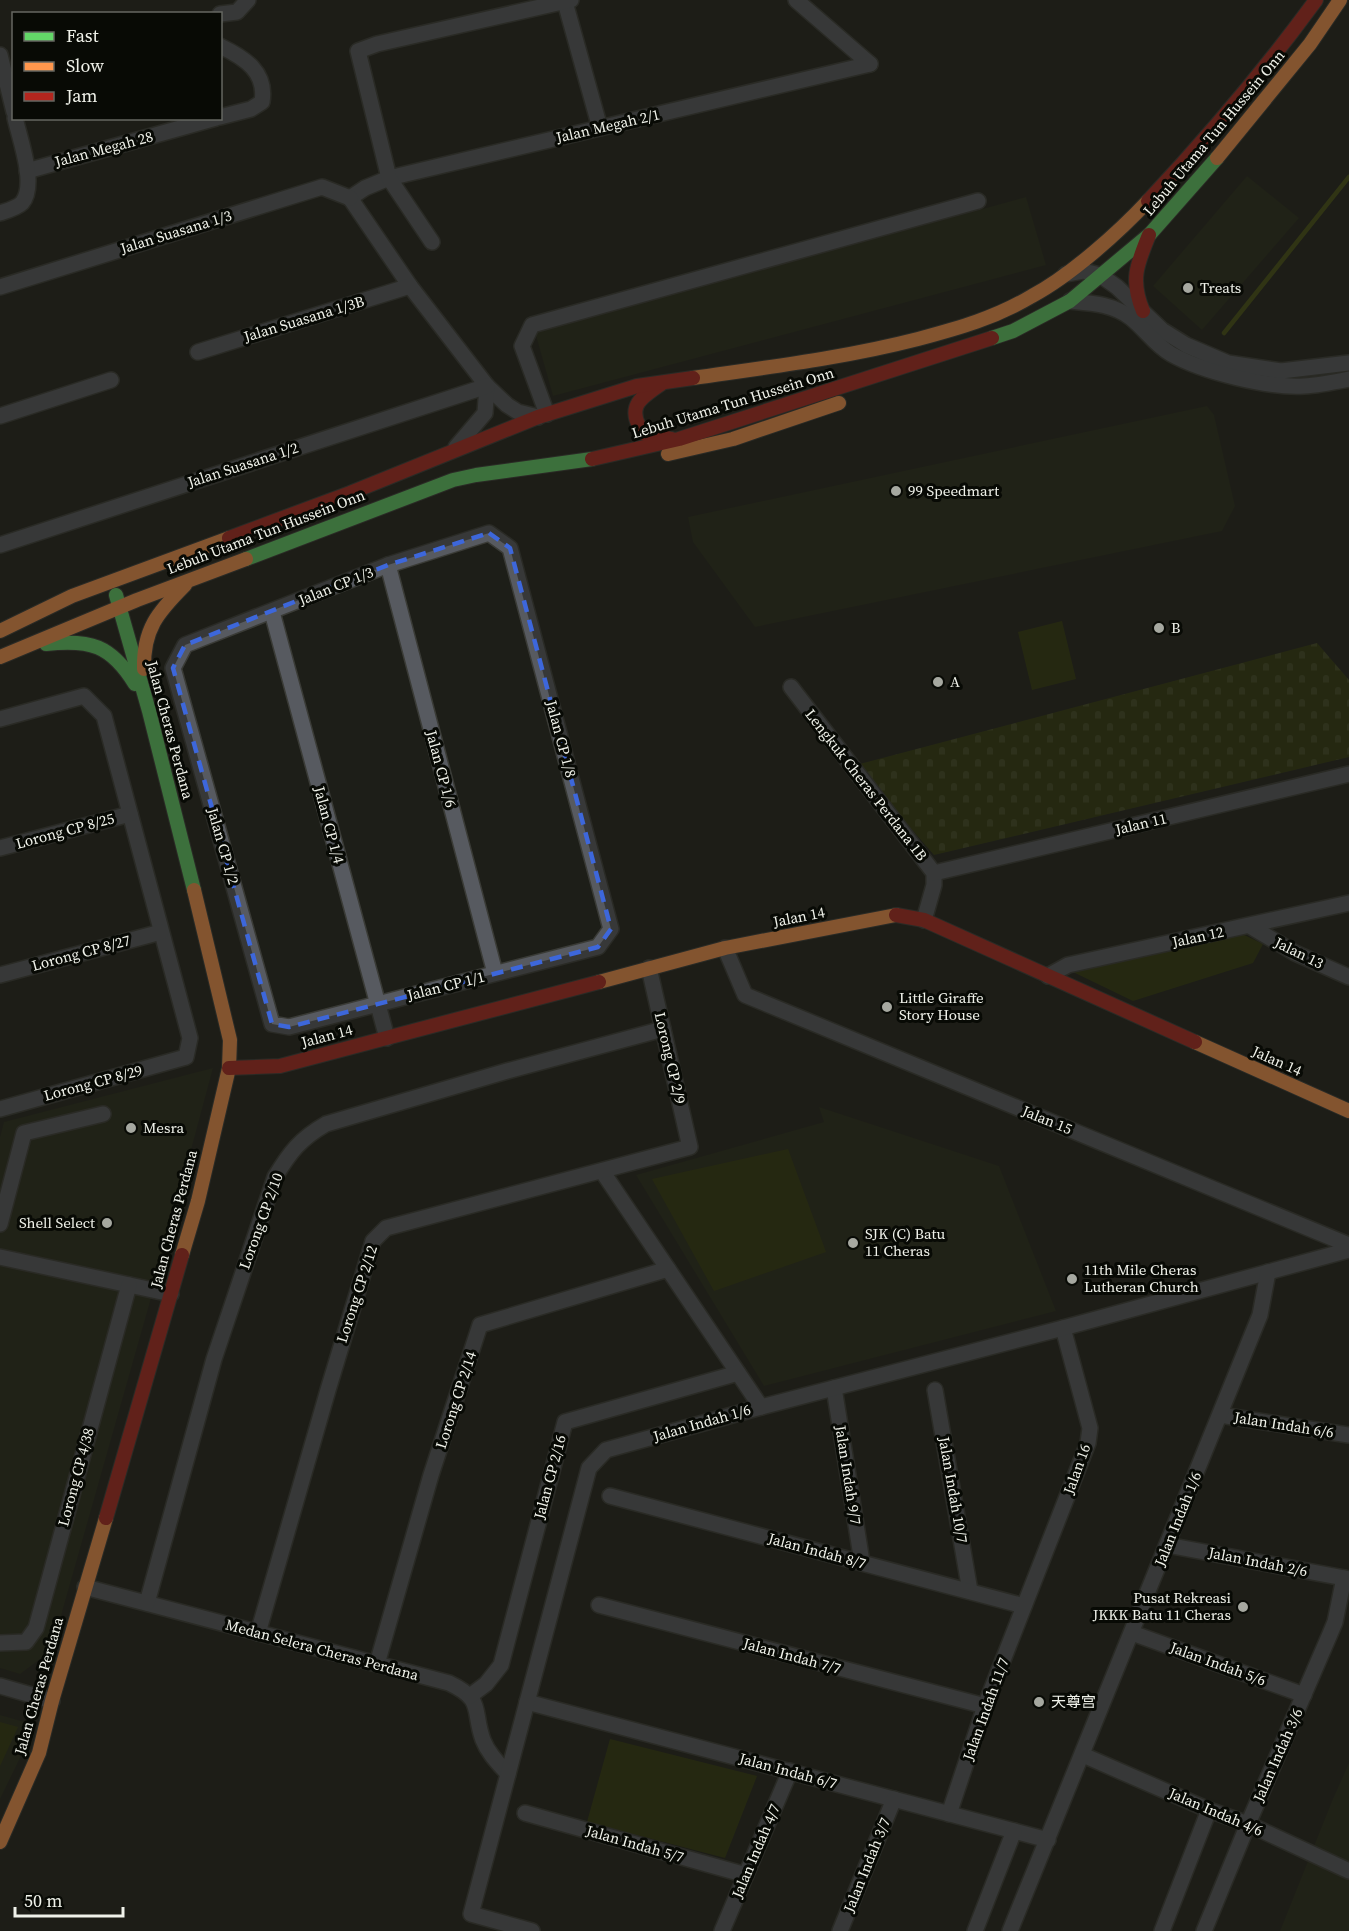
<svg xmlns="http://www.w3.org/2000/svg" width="1349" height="1931" font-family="'Source Serif 4','Noto Sans SC',serif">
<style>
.built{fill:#252817}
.cemetery{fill:url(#cemetery-stones)}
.park{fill:#30370a}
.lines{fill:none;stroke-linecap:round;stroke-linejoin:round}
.stream{stroke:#475110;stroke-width:4.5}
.street-casing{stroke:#3a3b36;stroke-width:18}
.fast-casing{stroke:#3a3b36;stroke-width:16}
.slow-casing{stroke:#3a3b36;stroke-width:16}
.jam-casing{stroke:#3a3b36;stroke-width:16}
.street{stroke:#575a60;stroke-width:15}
.fast{stroke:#63d668;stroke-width:14}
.slow{stroke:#ff974d;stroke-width:14}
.jam{stroke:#b3261e;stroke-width:14}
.marked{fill:none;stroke:#3d67db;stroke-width:4.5;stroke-dasharray:12 8;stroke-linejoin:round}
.poi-dot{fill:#a6a8a0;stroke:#080a05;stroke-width:2}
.labels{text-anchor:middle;stroke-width:6;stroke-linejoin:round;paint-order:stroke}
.street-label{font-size:15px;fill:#f0f2ea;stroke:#080a05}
.poi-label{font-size:15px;fill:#f0f2ea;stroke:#080a05;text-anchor:start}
</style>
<defs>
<pattern id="cemetery-stones" width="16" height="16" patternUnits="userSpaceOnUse" patternTransform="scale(1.5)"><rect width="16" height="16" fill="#30370a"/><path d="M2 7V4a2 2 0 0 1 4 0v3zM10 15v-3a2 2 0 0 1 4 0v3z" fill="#444b22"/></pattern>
</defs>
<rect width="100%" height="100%" fill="#1d1e18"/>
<!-- built -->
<g class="built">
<polygon points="1247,176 1299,218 1202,330 1153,286"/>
<polygon points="1026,197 1046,265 553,396 535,332"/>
<polygon points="1207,406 1214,415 1235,506 1222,531 755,627 693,542 688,517"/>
<polygon points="213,1068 155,1284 51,1651 20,1674 0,1668 0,1137 4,1122"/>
<polygon points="819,1107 999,1166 1056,1311 764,1386 636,1175 824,1122"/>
<polygon points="0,1715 32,1724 19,1760 0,1799"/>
<polygon points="1349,1763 1349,1931 1280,1931 1332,1801"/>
</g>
<!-- cemetery -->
<polygon class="cemetery" points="1317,643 1349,680 1349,757 934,855 856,765"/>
<!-- park -->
<g class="park">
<polygon points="1062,621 1076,679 1032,690 1018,632"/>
<polygon points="1236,931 1263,944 1253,963 1133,1001 1073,972"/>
<polygon points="788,1149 826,1252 714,1291 652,1179"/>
<polygon points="0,1722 18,1727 0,1766"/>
<polygon points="610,1739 757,1776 725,1858 587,1822"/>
</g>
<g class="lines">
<!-- stream -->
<polyline class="stream" points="1224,333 1349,177"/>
<!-- street casing -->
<g class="street-casing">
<g id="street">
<polyline points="796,0 870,64"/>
<polyline points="565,2 600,128"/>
<polyline points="220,14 237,12 248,0"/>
<path d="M 220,46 C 245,58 267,72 262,102 L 251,109 L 220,117"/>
<polyline points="0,55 14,112"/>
<polyline points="27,171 216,118"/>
<polyline points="350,198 365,188 389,178 870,64"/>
<polyline points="350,198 410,286 487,386 507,405 518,412 538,417"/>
<path d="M 0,213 C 6,211 17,208 22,203 C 37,185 20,140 15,118"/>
<polyline points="432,242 389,178 358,51 377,44 571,0"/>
<polyline points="1066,274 1083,271 1100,275 1117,287 1162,330 1186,345 1228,363 1281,371 1349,363"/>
<polyline points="0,287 322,187 350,198"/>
<path d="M 1070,301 C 1091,303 1113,304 1131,318 C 1145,329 1155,345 1171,354 C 1203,372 1268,388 1304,386 C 1319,385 1334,382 1349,379"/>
<polyline points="198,352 410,286"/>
<polyline points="547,414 522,346 532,325 978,201"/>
<polyline points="0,416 111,380"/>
<polyline points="456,447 485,413 487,386"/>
<polygon points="489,533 510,548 611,929 598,947 289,1027 272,1024 173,668 185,645 388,565"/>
<polyline points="0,545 487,386"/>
<polyline points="388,565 495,973"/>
<polyline points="272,612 387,1038"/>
<polyline points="791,687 934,873 934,885 924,920"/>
<polyline points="0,719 84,696 104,716 190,1038 186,1057 0,1109"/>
<polyline points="0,848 130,814"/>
<polyline points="934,873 1349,774"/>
<polyline points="1250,926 1295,953 1349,977"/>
<polyline points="725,948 745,995 1349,1245"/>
<polyline points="0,975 161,932"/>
<polyline points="1048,976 1068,965 1349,903"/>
<polyline points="602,1171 761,1407"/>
<polyline points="0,1224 24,1133 103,1114"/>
<polyline points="0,1257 171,1294"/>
<polyline points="834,1388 862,1562"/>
<polyline points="935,1390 970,1591"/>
<polyline points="1220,1415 1349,1435"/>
<polyline points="610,1496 1024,1606"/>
<polyline points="1167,1545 1349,1579"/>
<path d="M 85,1587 L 449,1683 C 485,1700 472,1710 483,1740 C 488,1753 498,1763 508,1774"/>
<path d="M 147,1603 L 214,1359 L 275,1177 C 290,1152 300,1139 326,1124 L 507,1071 L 663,1029"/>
<polyline points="599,1605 985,1706"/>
<polyline points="258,1633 328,1390 373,1241 386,1228 690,1147 649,968"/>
<polyline points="1132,1633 1304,1695"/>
<polyline points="0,1643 26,1642 36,1628 129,1285"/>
<polyline points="377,1664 431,1475 480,1325 668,1269"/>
<polyline points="0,1686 52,1701"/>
<polyline points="470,1696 486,1684 501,1665 565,1422 738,1373"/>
<polyline points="527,1702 1048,1840"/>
<polyline points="1083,1755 1209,1810 1248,1824 1349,1871"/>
<polyline points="525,1813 746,1875"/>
<polyline points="949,1814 985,1706 1088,1443 1090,1428 1063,1328"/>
<polyline points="532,1931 471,1914 589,1468 606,1450 761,1407 1063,1328 1349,1250"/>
<polyline points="722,1931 790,1771"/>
<polyline points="840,1931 894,1799"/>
<polyline points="975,1931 1014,1831"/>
<polyline points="1010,1931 1260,1315 1268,1272"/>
<polyline points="1162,1931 1209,1810"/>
<polyline points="1204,1931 1248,1824 1330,1634 1335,1622 1344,1578"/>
</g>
</g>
<!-- fast casing -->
<g class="fast-casing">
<g id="fast">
<polyline points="992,338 1013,331 1070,301 1150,234 1217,158"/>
<polyline points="246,559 453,480 476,475 592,459"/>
<polyline points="116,595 149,711 194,890"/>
<path d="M 46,644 C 90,639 111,645 135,684"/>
</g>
</g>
<!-- slow casing -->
<g class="slow-casing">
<g id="slow">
<polyline points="1217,158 1310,44 1340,0"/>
<path d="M 693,378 C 769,367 844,358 918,339 C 959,328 995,318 1032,296 C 1071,275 1118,233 1148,201"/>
<polyline points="668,454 733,439 839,403"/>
<polyline points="0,631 72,596 229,538"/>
<polyline points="0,657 137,600 246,559"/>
<path d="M 144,669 C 143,629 158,612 185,585"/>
<polyline points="599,982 725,948 896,915"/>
<polyline points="1195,1042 1349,1111"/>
<polyline points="182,1255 198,1201 229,1068 230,1040 194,890"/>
<polyline points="0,1842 39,1753 52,1701 106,1518"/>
</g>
</g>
<!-- jam casing -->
<g class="jam-casing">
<g id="jam">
<path d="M 1148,201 C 1208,137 1264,71 1316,0"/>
<path d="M 1143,311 C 1130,280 1137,264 1149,235"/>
<path d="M 661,384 C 639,399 626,407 643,433 L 672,439"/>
<polyline points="592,459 679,439 992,338"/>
<polyline points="229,538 350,493 538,417 637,386 693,378"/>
<polyline points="896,915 924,920 1195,1042"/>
<polyline points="229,1068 280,1066 599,982"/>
<polyline points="106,1518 182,1255"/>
</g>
</g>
<!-- street -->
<use href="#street" class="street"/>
<!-- fast -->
<use href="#fast" class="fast"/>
<!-- slow -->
<use href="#slow" class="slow"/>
<!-- jam -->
<use href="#jam" class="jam"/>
</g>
<!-- marked area -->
<path d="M0 0H1349V1931H0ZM 489,533 L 510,548 L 611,929 L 598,947 L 289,1027 L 272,1024 L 173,668 L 185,645 L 388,565 Z" fill="#1d1e18" fill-opacity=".55" fill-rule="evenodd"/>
<path class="marked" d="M 489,533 L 510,548 L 611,929 L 598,947 L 289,1027 L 272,1024 L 173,668 L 185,645 L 388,565 Z"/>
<!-- markers -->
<g class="poi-dot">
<circle cx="1188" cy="288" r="6"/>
<circle cx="896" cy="491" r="6"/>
<circle cx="1159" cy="628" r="6"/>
<circle cx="938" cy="682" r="6"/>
<circle cx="887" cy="1007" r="6"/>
<circle cx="131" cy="1128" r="6"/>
<circle cx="107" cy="1223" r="6"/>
<circle cx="853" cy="1243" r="6"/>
<circle cx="1072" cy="1279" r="6"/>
<circle cx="1243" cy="1607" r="6"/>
<circle cx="1039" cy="1702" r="6"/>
</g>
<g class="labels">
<!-- street labels -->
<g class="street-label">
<text transform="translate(608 126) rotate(-13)" y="5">Jalan Megah 2/1</text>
<text transform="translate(1214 133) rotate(-50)" y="5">Lebuh Utama Tun Hussein Onn</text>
<text transform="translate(104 149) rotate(-15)" y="5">Jalan Megah 28</text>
<text transform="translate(176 232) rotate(-17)" y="5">Jalan Suasana 1/3</text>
<text transform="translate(304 319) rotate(-17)" y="5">Jalan Suasana 1/3B</text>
<text transform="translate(733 403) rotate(-17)" y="5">Lebuh Utama Tun Hussein Onn</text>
<text transform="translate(243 465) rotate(-18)" y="5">Jalan Suasana 1/2</text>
<text transform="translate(266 532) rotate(-21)" y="5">Lebuh Utama Tun Hussein Onn</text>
<text transform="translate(336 586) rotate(-22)" y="5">Jalan CP 1/3</text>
<text transform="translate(170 730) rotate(75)" y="5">Jalan Cheras Perdana</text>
<text transform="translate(561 739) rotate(75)" y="5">Jalan CP 1/8</text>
<text transform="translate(441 769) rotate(75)" y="5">Jalan CP 1/6</text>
<text transform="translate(866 785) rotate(52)" y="5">Lengkuk Cheras Perdana 1B</text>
<text transform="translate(1141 824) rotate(-13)" y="5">Jalan 11</text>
<text transform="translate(329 825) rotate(75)" y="5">Jalan CP 1/4</text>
<text transform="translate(65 831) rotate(-15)" y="5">Lorong CP 8/25</text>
<text transform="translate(223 846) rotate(74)" y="5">Jalan CP 1/2</text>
<text transform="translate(799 917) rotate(-11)" y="5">Jalan 14</text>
<text transform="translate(1198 937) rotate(-12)" y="5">Jalan 12</text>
<text transform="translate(81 953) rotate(-15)" y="5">Lorong CP 8/27</text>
<text transform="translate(1299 953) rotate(26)" y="5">Jalan 13</text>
<text transform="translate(446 986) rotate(-14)" y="5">Jalan CP 1/1</text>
<text transform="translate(327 1036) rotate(-15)" y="5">Jalan 14</text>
<text transform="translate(670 1058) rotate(77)" y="5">Lorong CP 2/9</text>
<text transform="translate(1277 1061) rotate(24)" y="5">Jalan 14</text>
<text transform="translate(93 1083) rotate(-15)" y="5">Lorong CP 8/29</text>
<text transform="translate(1047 1120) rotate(22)" y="5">Jalan 15</text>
<text transform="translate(174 1219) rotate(-75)" y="5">Jalan Cheras Perdana</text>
<text transform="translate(261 1221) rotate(-70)" y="5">Lorong CP 2/10</text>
<text transform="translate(357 1294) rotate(-72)" y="5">Lorong CP 2/12</text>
<text transform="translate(456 1400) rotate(-72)" y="5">Lorong CP 2/14</text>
<text transform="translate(702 1423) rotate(-16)" y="5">Jalan Indah 1/6</text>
<text transform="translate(1284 1425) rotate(9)" y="5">Jalan Indah 6/6</text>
<text transform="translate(1077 1469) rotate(-70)" y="5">Jalan 16</text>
<text transform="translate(848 1475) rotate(81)" y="5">Jalan Indah 9/7</text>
<text transform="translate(76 1477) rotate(-75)" y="5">Lorong CP 4/38</text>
<text transform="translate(550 1477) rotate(-75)" y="5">Jalan CP 2/16</text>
<text transform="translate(953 1490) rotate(80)" y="5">Jalan Indah 10/7</text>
<text transform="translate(1178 1519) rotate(-68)" y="5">Jalan Indah 1/6</text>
<text transform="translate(817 1551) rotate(15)" y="5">Jalan Indah 8/7</text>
<text transform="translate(1258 1562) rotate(11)" y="5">Jalan Indah 2/6</text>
<text transform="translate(322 1650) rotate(15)" y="5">Medan Selera Cheras Perdana</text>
<text transform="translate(792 1656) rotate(15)" y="5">Jalan Indah 7/7</text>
<text transform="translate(1218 1664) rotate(20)" y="5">Jalan Indah 5/6</text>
<text transform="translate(39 1686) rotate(-74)" y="5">Jalan Cheras Perdana</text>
<text transform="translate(986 1709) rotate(-70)" y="5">Jalan Indah 11/7</text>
<text transform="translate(1278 1755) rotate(-66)" y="5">Jalan Indah 3/6</text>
<text transform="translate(788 1771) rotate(15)" y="5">Jalan Indah 6/7</text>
<text transform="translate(1216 1812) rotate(23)" y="5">Jalan Indah 4/6</text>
<text transform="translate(635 1844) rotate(16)" y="5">Jalan Indah 5/7</text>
<text transform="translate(756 1851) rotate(-67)" y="5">Jalan Indah 4/7</text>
<text transform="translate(867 1865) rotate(-68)" y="5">Jalan Indah 3/7</text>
</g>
<!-- poi labels -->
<g class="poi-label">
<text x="1200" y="293">Treats</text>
<text x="908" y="496">99 Speedmart</text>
<text x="1171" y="633">B</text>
<text x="950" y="687">A</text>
<text x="899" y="1003">Little Giraffe<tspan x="899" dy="17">Story House</tspan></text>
<text x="143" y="1133">Mesra</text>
<text x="95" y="1228" text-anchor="end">Shell Select</text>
<text x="865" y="1239">SJK (C) Batu<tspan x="865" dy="17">11 Cheras</tspan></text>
<text x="1084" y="1275">11th Mile Cheras<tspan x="1084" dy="17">Lutheran Church</tspan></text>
<text x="1231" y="1603" text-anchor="end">Pusat Rekreasi<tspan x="1231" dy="17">JKKK Batu 11 Cheras</tspan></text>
<text x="1051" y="1707">天尊宫</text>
</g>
</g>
<!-- legend -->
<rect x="12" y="12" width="210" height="108" fill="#080a05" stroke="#656761" stroke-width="1.5"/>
<rect x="24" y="32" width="30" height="9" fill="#63d668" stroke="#656761" stroke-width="1.5"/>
<text x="66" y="42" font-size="18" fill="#f0f2ea">Fast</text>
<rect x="24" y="62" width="30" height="9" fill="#ff974d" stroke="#656761" stroke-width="1.5"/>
<text x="66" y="72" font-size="18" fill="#f0f2ea">Slow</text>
<rect x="24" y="92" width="30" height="9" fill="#b3261e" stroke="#656761" stroke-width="1.5"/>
<text x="66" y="102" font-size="18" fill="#f0f2ea">Jam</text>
<!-- scale -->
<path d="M15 1907v9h108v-9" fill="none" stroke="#f0f2ea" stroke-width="3"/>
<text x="24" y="1907" font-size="18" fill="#f0f2ea" stroke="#080a05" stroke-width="4.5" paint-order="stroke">50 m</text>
</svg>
